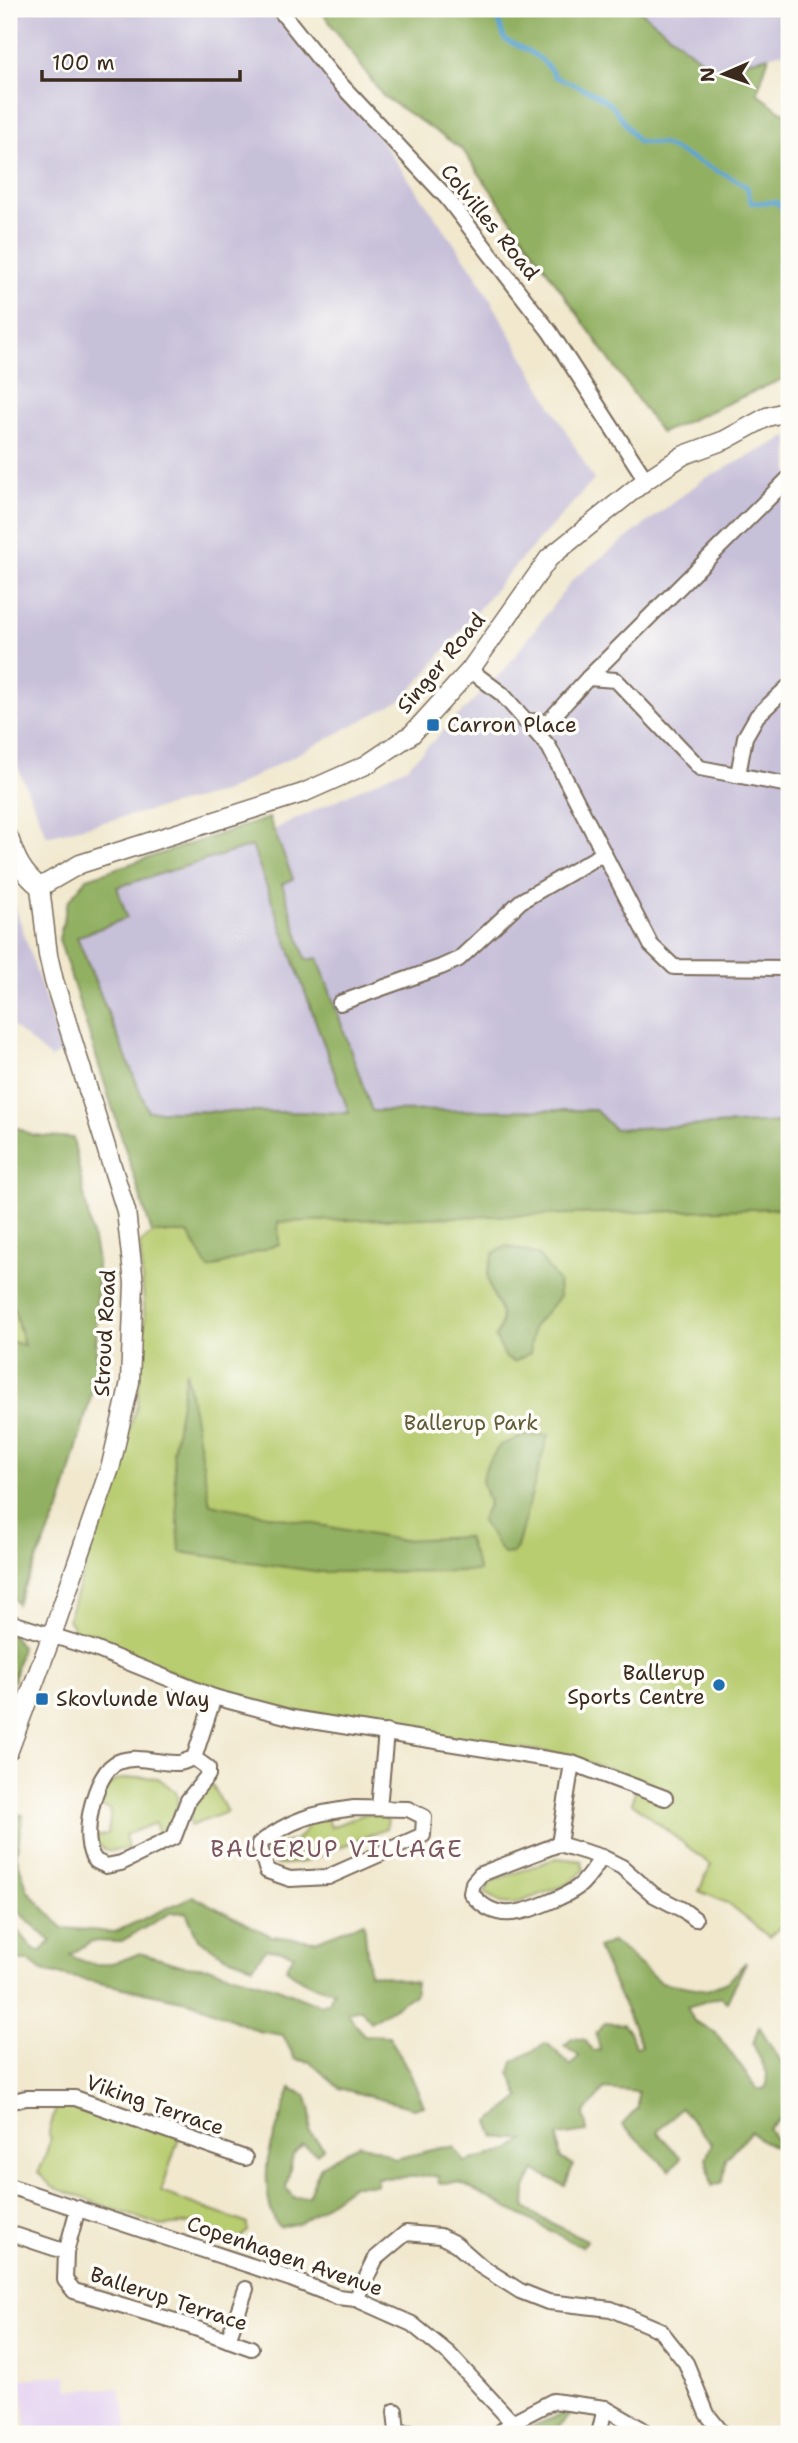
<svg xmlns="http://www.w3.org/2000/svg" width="798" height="2443" font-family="'Shantell Sans',sans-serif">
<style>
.built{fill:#e5d3f1}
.industrial{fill:#c7c0d9}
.green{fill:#b8cc6f;stroke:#7a7b46;stroke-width:2}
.forest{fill:#92b062;stroke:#666d40;stroke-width:2;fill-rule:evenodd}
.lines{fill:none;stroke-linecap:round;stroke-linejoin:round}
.stream{stroke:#5da5d3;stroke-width:4.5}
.minor-casing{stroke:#7b6c5c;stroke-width:18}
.tertiary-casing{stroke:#7b6c5c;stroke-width:21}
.minor{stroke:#fff;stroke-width:14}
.tertiary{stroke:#fff;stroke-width:18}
.poi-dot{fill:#1f6fb2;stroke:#fdfcf7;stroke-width:2.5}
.labels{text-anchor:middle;stroke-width:7;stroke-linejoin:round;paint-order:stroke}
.street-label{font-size:21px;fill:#3b2a1e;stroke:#fdfcf7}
.poi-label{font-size:21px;fill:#3b2a1e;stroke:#fdfcf7;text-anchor:start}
.park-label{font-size:21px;fill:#605b36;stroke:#fdfcf7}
.neighbourhood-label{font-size:23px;letter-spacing:2px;fill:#7a5662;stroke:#fdfcf7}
</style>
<rect width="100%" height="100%" fill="#fdfcf7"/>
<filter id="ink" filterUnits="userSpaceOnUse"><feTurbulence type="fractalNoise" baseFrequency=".0143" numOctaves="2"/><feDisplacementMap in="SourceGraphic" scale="14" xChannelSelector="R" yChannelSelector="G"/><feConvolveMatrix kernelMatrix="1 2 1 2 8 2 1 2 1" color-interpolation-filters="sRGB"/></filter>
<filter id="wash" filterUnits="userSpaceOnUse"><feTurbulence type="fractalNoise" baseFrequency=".00686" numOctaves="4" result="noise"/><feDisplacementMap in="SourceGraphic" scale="28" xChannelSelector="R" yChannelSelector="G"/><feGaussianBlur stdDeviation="1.57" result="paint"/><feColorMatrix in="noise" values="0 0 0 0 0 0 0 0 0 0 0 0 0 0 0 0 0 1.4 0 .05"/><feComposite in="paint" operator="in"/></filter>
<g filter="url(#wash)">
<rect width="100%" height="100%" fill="#f1e8ce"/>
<!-- built -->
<polygon class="built" points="67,2375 69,2390 119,2388 127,2421 127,2434 27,2434 21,2379"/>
<!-- industrial -->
<g class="industrial">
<polygon points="9,9 288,9 475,273 594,480 505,577 405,698 225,792 47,836 9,747"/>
<polygon points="633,9 789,9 789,49 784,52 712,69"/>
<polygon points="789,436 789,1122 614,1129 595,1110 372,1111 318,958 307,961 282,883 293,879 275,829 407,767 505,669 573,579 704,479"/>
<polygon points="252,846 349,1113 148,1111 77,937 127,918 117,887"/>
<polygon points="9,887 62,1052 50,1058 9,1023"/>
</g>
<!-- green -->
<g class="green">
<polygon points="595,1110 614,1129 789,1122 789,1919 769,1937 727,1903 699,1891 711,1865 632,1803 638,1778 564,1755 300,1714 238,1698 77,1634 68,1619 137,1405 145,1319 140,1244 152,1233 117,1122 148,1111 349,1113"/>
<polygon points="9,1292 24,1346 9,1341"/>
<path d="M 141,1777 L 158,1778 L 176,1792 C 181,1811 172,1823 159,1836 L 155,1823 L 125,1835 L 128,1849 C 113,1851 100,1854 94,1837 L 108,1834 L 111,1810 L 97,1805 C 110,1777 111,1781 141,1777 Z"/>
<path d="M 212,1785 L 227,1812 L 190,1826 C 189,1807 195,1794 212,1785 Z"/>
<path d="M 365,1814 L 382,1814 L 388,1820 L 386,1828 L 304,1862 L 278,1865 L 266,1856 L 266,1847 L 272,1837 L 279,1844 C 292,1842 304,1839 308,1824 L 326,1817 L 331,1827 Z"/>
<polygon points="557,1858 582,1861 584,1870 569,1884 514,1904 501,1903 485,1893 490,1882"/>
<polygon points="59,2098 180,2135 161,2192 248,2224 248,2231 236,2241 227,2241 218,2239 204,2225 196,2223 161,2226 52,2187 38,2172 43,2163 51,2137 48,2135"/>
</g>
<!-- forest -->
<g class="forest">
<polygon points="320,9 638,9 712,69 769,56 757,93 780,111 789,114 789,376 661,433 462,149 383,96"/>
<path d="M 269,818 L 293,879 L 282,884 L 306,960 L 318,958 L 372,1111 L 595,1110 L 614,1129 L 789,1122 L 789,1208 L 278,1222 L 279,1244 L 209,1269 L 188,1233 L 152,1233 L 59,939 L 68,902 L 87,878 ZM 252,846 L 349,1113 L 148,1111 L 77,937 L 127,918 L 117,887 Z"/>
<polygon points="9,1116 11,1125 32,1135 73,1138 97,1261 96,1377 61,1506 17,1604 9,1590 9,1341 24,1345 9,1292"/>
<path d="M 507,1246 L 538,1255 L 558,1281 L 559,1297 L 533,1327 L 530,1353 L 514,1362 L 506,1358 L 495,1337 C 513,1311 488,1300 488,1275 C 488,1268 492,1259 494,1253 Z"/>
<polygon points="186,1371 210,1504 398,1540 467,1537 479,1571 321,1572 180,1552 173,1452"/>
<polygon points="527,1435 548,1435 517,1547 513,1553 503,1554 481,1520 489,1504 482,1480 487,1464 500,1445"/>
<polygon points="9,1630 21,1647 9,1701"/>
<path d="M 11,1814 L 23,1815 L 16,1855 L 28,1891 L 63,1928 L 115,1932 L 193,1896 L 271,1936 L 315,1941 L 364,1922 L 369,1973 L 416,1982 L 414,1995 L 370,2022 L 361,2009 L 348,2012 L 356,2026 L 364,2035 L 389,2036 L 409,2071 L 424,2106 L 413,2108 L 339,2088 L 310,2062 L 295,2059 L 283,2035 L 258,2031 L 192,2002 L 42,1971 L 29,1961 L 9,1960 L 9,1919 L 34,1950 L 42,1951 L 51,1941 L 14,1908 L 9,1915 L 9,1820 ZM 186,1912 L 198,1939 L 225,1956 L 253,1966 L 266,1949 L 283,1951 L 294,1955 L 286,1968 C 300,1982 315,1987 334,1991 L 329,2002 L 320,2005 L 278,1988 L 211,1968 L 184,1966 L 140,1953 C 113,1965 96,1970 70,1955 L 92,1941 L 120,1942 L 170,1913 Z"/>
<path d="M 613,1941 L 660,1982 L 707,1990 L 727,1982 L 746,1962 L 727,2002 L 720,1997 L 687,2007 L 694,2021 L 716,2033 L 758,2090 L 766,2088 L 767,2073 L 753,2044 L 759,2026 L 789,2075 L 789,2111 L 768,2129 L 785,2152 L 761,2140 L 751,2131 L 726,2159 L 723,2182 L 712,2186 L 706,2158 L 712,2144 L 681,2108 L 657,2132 L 681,2158 L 670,2170 L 622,2125 L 638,2108 L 638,2092 L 604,2089 L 584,2114 L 587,2132 L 558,2136 L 560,2158 L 573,2165 L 565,2186 L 535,2170 L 526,2188 L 525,2208 L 543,2219 L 587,2240 L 581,2247 L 459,2182 L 439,2183 L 438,2176 L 377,2178 L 376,2185 L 353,2185 L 300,2223 L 279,2227 C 268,2213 266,2186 267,2168 C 267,2150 285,2107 291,2088 L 305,2095 L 311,2110 L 310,2132 L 323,2148 L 317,2154 L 303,2145 L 293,2155 L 286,2188 L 294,2198 L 308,2196 L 321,2166 L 359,2144 L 377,2149 L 395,2159 L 441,2148 L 454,2147 L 465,2162 L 512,2149 L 525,2140 L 495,2137 L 489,2122 L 520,2098 L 510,2072 L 513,2062 L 547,2043 L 571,2066 L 579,2056 L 564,2046 L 573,2038 L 585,2040 L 593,2051 L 600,2050 L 596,2033 L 605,2023 L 623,2024 L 629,2032 L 636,2047 L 642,2046 L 598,1948 Z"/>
<polygon points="574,2410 552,2434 520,2434 519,2431"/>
</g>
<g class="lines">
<!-- stream -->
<path class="stream" d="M 481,9 L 499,22 L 505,40 C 525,49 545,57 555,77 C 574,84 595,92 611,105 C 617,110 631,133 638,142 L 662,144 L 736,180 L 747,187 L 751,203 L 776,202 L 789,214"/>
</g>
</g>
<g filter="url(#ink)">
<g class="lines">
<!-- minor casing -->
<g class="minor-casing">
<g id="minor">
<polyline points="279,9 331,74 447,198 550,332 646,480"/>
<polyline points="470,670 502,694 549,747 651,945 674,967 789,968"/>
<polyline points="588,678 789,478"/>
<polyline points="525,721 548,722 588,678 616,680 700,768 789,785"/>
<polyline points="738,775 745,737 757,716 789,686"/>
<polyline points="340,1003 441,967 459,959 521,901 604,853"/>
<polyline points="9,1622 95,1649 214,1697 293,1718 572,1763 665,1798"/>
<path d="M 194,1758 C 189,1759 183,1763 178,1763 C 158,1764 139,1754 118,1762 C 94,1771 78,1844 96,1861 C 99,1863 103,1864 106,1866 L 121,1863 L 174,1837 L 188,1800 L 208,1775 L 208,1768 L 194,1758 L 214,1697"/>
<path d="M 354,1808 L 408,1809 L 424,1817 L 423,1835 L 328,1877 L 290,1879 L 267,1871 L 259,1844 C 290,1819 315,1813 354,1808 Z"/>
<polyline points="379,1808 386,1732"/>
<polyline points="559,1844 572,1763"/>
<path d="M 602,1857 C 595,1867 588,1879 578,1887 C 570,1893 559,1898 549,1902 C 520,1914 494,1923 471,1893 L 473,1883 L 481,1874 L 559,1844 L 602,1857 L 622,1867 L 654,1895 L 683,1910 L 695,1919"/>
<polyline points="9,2102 26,2098 75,2098 245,2158"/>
<polyline points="9,2186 291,2279 337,2297 356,2299 412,2324 449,2354 512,2422"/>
<polyline points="9,2233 66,2252 78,2208"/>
<polyline points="66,2252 65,2280 74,2291 175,2321 251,2348"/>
<polyline points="356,2299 376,2258 406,2233 440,2236 456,2244 482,2267 520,2291 548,2302 611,2309 660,2330 686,2363 707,2414 723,2434"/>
<polyline points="228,2340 246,2289"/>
<polyline points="395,2411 397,2432 430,2434"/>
<polyline points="498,2434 512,2422 553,2401 605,2408 642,2429 645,2434"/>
<polyline points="599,2434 605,2408"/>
</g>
</g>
<!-- tertiary casing -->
<g class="tertiary-casing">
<g id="tertiary">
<path d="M 9,838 C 16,859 22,873 40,887 L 48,955 L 54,981 L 126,1211 L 134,1283 L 130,1382 L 111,1465 L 52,1635 L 9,1750"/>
<polyline points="40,887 80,864 303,793 366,765 412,734 470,670 549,558 646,480 684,455 725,440 767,417 789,411"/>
</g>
</g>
<!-- minor -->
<use href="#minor" class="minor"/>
<!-- tertiary -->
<use href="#tertiary" class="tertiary"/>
</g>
</g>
<!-- markers -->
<g class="poi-dot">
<rect x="426" y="718" width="14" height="14" rx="3.5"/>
<circle cx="719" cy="1685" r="7"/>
<rect x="35" y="1692" width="14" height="14" rx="3.5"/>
</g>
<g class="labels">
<!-- street labels -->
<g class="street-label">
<text transform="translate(490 222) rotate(51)" y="7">Colvilles Road</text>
<text transform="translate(441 663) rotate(-50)" y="7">Singer Road</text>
<text transform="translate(105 1333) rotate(-87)" y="7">Stroud Road</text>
<text transform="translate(155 2105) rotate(19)" y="7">Viking Terrace</text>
<text transform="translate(285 2256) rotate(19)" y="7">Copenhagen Avenue</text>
<text transform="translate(169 2299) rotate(18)" y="7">Ballerup Terrace</text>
</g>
<!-- poi labels -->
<g class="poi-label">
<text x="447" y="732">Carron Place</text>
<text x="705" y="1680" text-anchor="end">Ballerup<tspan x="705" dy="24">Sports Centre</tspan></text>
<text x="56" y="1706">Skovlunde Way</text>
</g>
<!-- park labels -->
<g class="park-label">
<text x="471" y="1430">Ballerup Park</text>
</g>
<!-- neighbourhood labels -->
<g class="neighbourhood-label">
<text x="337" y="1857">BALLERUP VILLAGE</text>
</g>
</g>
<!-- margin -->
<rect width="798" height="2443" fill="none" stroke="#fdfcf7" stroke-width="35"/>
<!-- north arrow -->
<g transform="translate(724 74) rotate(268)" stroke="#fdfcf7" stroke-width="5" paint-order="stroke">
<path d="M0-5L12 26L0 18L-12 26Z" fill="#3b2a1e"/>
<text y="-10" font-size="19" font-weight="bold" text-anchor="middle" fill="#3b2a1e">N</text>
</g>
<!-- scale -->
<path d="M42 70v10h198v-10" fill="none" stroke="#3b2a1e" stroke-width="3.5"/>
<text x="52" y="70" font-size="21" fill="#3b2a1e" stroke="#fdfcf7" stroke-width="5" paint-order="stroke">100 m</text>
</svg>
